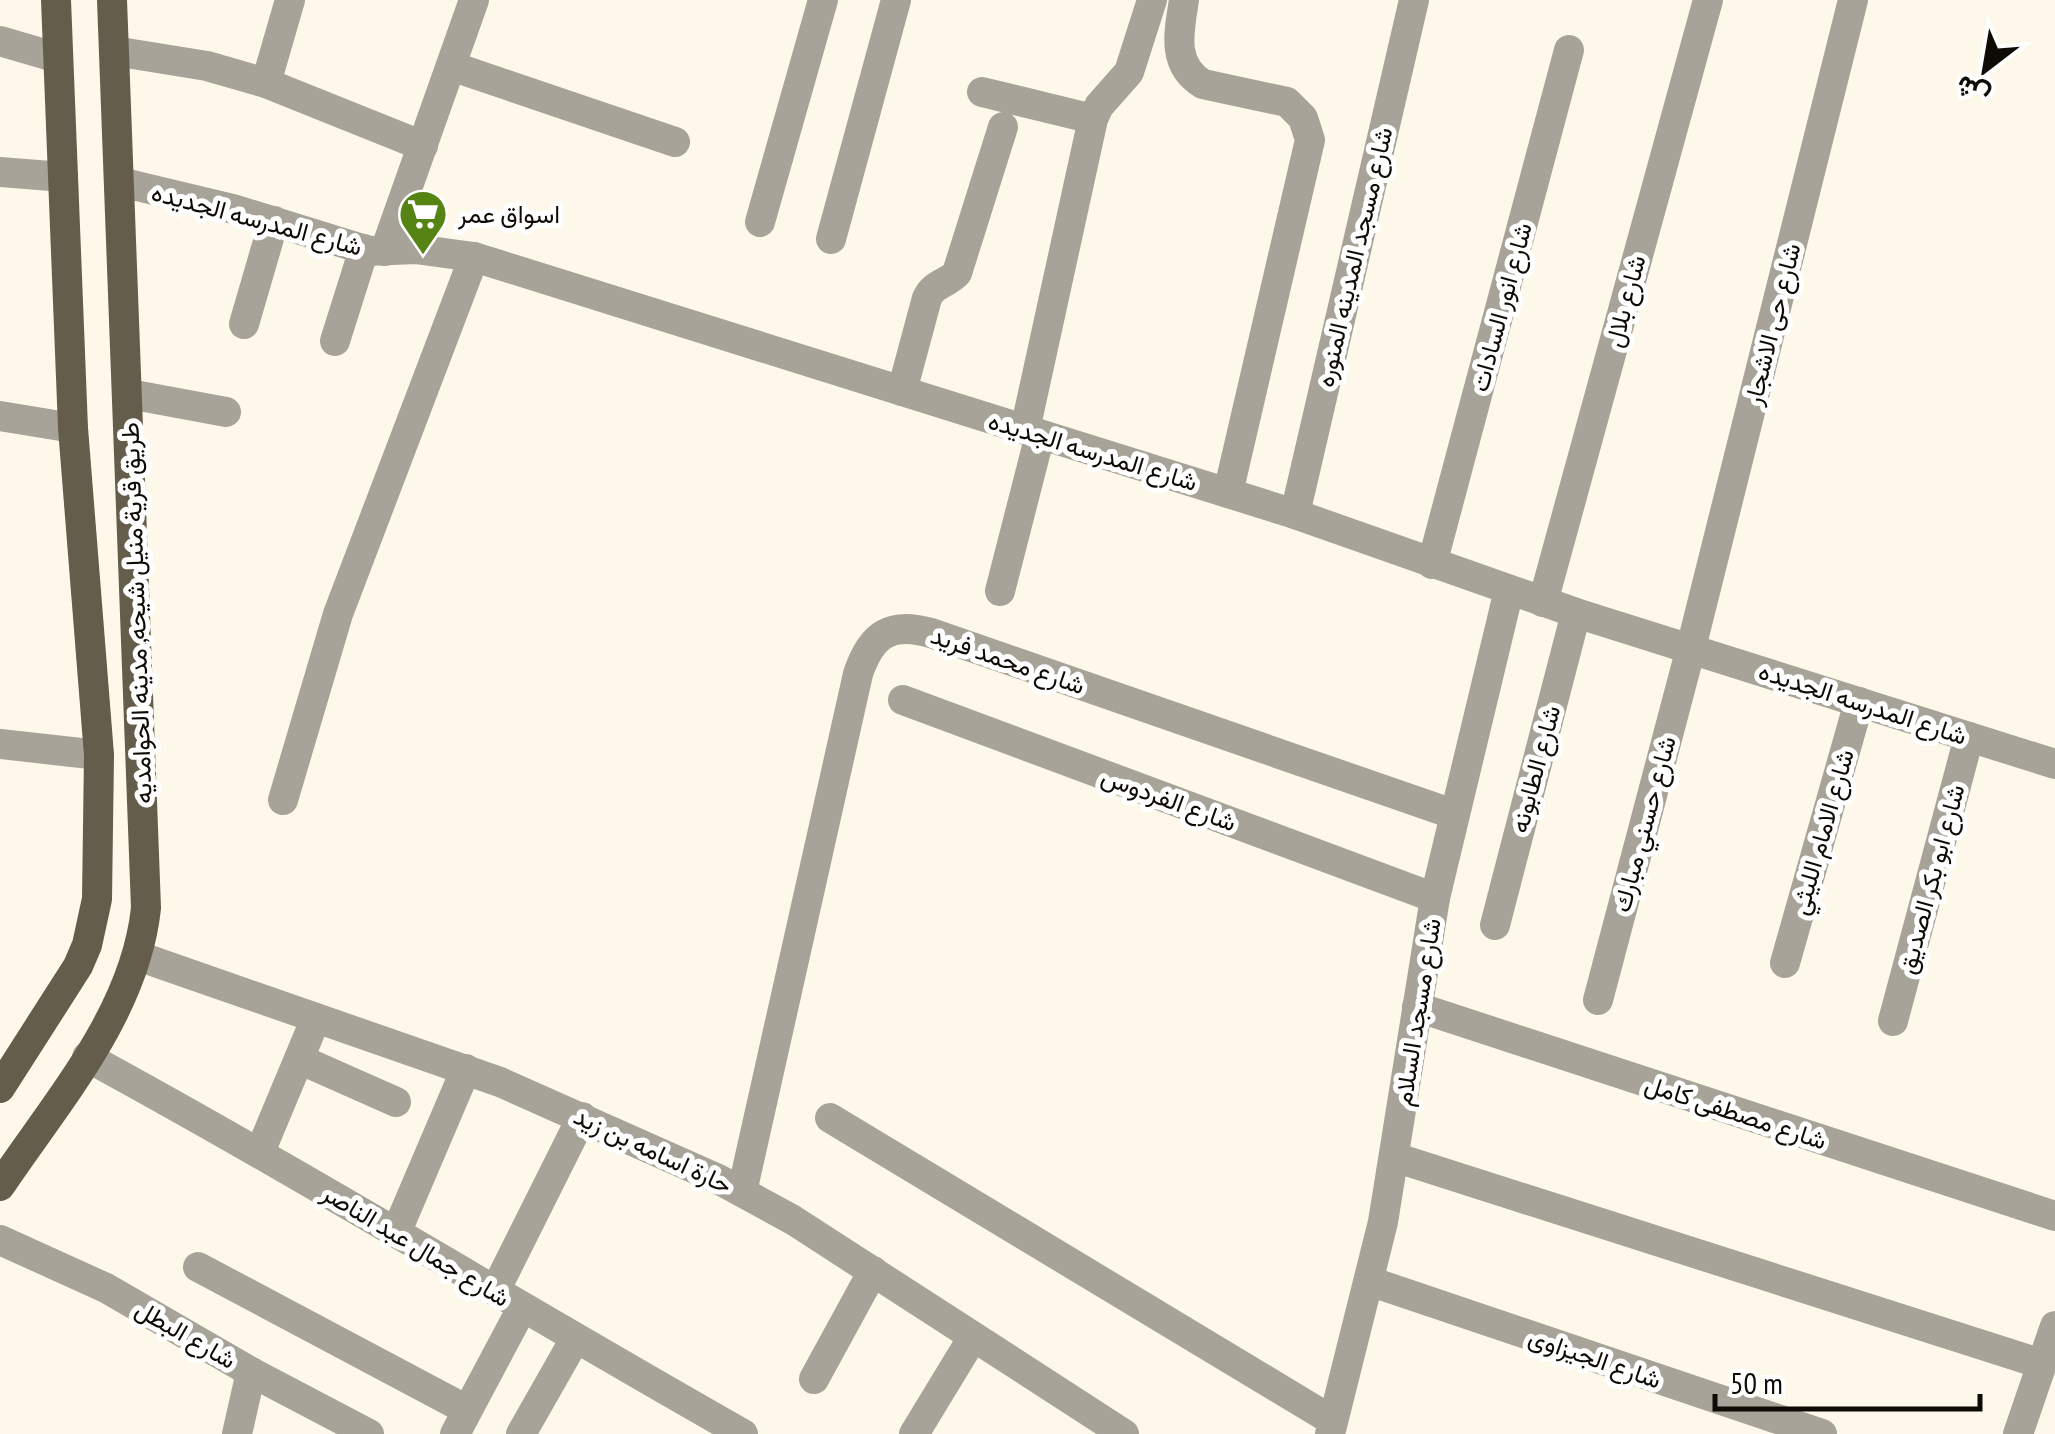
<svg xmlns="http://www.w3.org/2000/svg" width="2055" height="1434" font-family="'PT Sans Narrow',Vazirmatn,sans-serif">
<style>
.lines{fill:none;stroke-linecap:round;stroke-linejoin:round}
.minor{stroke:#a8a399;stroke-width:30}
.major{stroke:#655d4b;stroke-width:30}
.labels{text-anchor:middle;stroke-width:10;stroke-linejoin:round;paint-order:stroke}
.poi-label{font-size:25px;fill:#0e0b04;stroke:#fff;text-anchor:start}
.street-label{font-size:25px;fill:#0e0b04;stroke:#fff}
</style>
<rect width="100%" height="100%" fill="#fdf8e9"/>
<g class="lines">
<!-- minor -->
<g class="minor">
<path d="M 1184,0 C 1179,32 1171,65 1203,84 L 1287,102 L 1303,118 L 1310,140 L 1228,493"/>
<polyline points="0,41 58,58"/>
<polyline points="114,51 207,66 266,83 423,146"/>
<polyline points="451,66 675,142"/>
<polyline points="266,83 290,0"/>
<polyline points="982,92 1093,119"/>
<polyline points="0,172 63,177"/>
<polyline points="120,182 233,209 369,251 415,249 474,257 1295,514 1576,613 2055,764"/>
<polyline points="760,222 823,0"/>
<polyline points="831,239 896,0"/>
<polyline points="385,251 474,0"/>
<polyline points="244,324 274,221"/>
<polyline points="335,341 364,249"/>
<path d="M 902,391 L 927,298 C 934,283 947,284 957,273 L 1003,127"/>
<polyline points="129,394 226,412"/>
<polyline points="0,416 73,428"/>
<polyline points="1025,430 1093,119 1099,106 1129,72 1152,0"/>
<polyline points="1295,514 1414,0"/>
<polyline points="1432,564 1569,50"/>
<polyline points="1000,591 1040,435"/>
<polyline points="1543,602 1708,0"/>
<polyline points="903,700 1435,898"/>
<polyline points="0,744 99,755"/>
<polyline points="283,800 338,614 474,257"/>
<polyline points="1495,925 1576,613"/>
<polyline points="138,956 500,1082 718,1179 793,1220 1124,1434"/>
<polyline points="1785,963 1859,702"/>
<polyline points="1598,1000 1691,648 1853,0"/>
<polyline points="1417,1007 2055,1216"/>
<polyline points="1893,1021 1969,737"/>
<path d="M 87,1057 C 309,1178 524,1310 743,1434"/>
<polyline points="299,1059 396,1102"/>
<polyline points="830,1118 1333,1421"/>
<polyline points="260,1152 316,1018"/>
<polyline points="1394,1157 2042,1364"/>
<path d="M 742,1192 L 858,674 C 871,635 890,621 931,633 L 1453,814"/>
<polyline points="396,1233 466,1069"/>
<polyline points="0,1240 106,1288 251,1372 369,1434"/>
<polyline points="198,1267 467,1410"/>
<polyline points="1369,1281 1822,1434"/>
<polyline points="495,1291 582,1117"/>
<polyline points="814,1379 873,1271"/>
<polyline points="237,1434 251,1372"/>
<polyline points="455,1434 522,1308"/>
<polyline points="521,1434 575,1339"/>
<polyline points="914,1434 973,1337"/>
<polyline points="1330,1434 1383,1222 1435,898 1509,590"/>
<polyline points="2018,1434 2055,1326"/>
</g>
<!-- major -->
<g class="major">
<polyline points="0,1088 78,966 87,945 97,899 99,755 73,428 56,0"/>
<path d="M 0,1186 C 57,1101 135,1013 146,908 L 112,0"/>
</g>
</g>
<!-- icons -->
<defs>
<g id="supermarket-pin" transform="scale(2.5)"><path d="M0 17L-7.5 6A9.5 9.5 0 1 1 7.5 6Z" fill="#568414" stroke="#fff"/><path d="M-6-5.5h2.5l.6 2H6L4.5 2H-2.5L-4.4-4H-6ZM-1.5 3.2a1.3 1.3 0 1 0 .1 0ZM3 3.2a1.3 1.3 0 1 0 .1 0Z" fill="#fff"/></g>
</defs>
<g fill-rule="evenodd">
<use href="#supermarket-pin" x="423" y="214"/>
</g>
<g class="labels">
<!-- poi labels -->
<g class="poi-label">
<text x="458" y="223">اسواق عمر</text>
</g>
<!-- street labels -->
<g class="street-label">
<text transform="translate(257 219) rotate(15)" y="9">شارع المدرسه الجديده</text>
<text transform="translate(1354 257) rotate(-77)" y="9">شارع مسجد المدينه المنوره</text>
<text transform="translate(1625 301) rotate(-75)" y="9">شارع بلال</text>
<text transform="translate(1501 307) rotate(-75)" y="9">شارع انور السادات</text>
<text transform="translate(1772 324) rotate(-76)" y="9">شارع حى الاشجار</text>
<text transform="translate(1093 451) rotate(17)" y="9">شارع المدرسه الجديده</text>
<text transform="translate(136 613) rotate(-92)" y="9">طريق قرية منيل شيحه, مدينه الحوامديه</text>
<text transform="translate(1008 660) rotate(19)" y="9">شارع محمد فريد</text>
<text transform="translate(1863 703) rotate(18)" y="9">شارع المدرسه الجديده</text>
<text transform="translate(1535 769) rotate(-75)" y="9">شارع الطابونه</text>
<text transform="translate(1169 799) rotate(20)" y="9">شارع الفردوس</text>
<text transform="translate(1644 824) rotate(-75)" y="9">شارع حسني مبارك</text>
<text transform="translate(1822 832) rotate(-74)" y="9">شارع الامام الليثي</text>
<text transform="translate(1931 879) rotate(-75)" y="9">شارع ابو بكر الصديق</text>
<text transform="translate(1417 1012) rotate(-81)" y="9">شارع مسجد السلام</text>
<text transform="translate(1736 1112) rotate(18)" y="9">شارع مصطفى كامل</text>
<text transform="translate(653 1150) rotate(25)" y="9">حارة اسامه بن زيد</text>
<text transform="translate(416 1245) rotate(31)" y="9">شارع جمال عبد الناصر</text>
<text transform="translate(186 1334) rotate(30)" y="9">شارع البطل</text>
<text transform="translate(1595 1358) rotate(19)" y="9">شارع الجيزاوى</text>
</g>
</g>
<!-- north arrow -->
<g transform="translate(1985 70) rotate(211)" stroke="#ffffff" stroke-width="8" paint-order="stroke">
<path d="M0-8L18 38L0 25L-18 38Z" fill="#0e0b04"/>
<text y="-15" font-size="28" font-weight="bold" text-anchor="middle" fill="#0e0b04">ش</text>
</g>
<!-- scale -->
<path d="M1715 1394v15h265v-15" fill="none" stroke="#0e0b04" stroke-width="5"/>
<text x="1730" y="1394" font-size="30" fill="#0e0b04" stroke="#ffffff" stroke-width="8" paint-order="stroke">50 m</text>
</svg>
